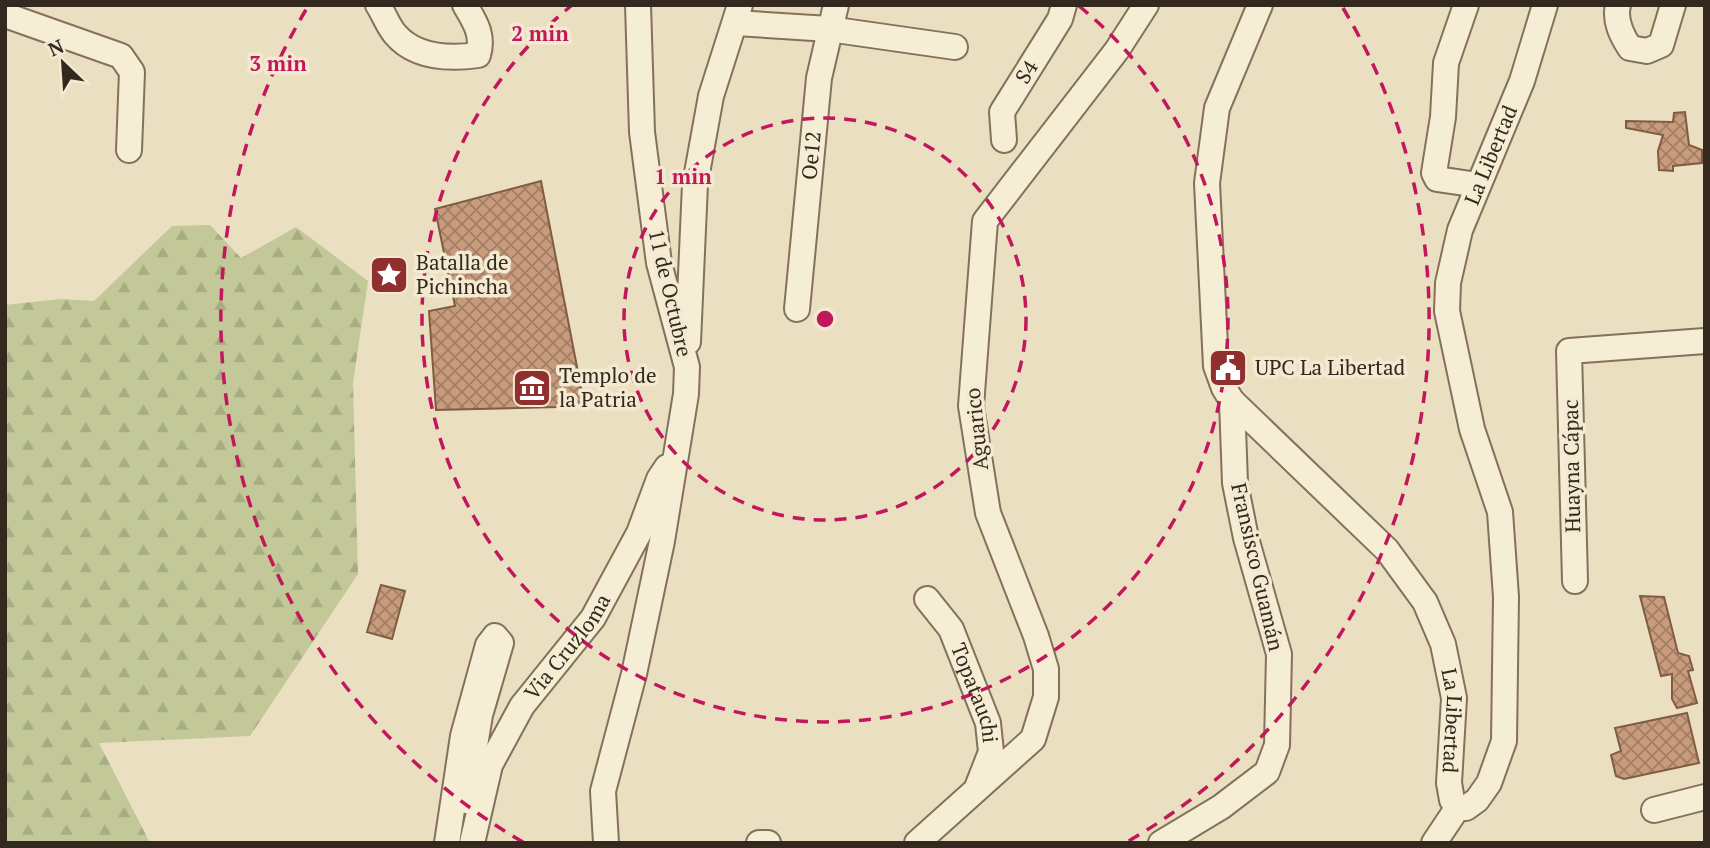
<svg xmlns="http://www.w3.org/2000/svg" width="1710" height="848" font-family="'PT Serif',serif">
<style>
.forest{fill:url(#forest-firs)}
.building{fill:url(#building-cross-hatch);stroke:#815c42;stroke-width:2}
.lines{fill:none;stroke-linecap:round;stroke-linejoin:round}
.minor-casing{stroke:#84715b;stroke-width:28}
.minor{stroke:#f6edd5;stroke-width:24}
.ring{fill:none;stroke:#c2185b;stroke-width:3.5;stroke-dasharray:12 9}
.labels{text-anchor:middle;stroke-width:7;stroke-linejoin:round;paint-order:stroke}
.street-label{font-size:21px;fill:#34291e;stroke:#f3ead1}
.poi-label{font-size:21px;fill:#34291e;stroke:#f3ead1;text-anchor:start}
.centre{fill:#c2185b;stroke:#f3ead1;stroke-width:3.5}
.ring-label{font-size:21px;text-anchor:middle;font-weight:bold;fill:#c2185b;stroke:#f3ead1;stroke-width:7;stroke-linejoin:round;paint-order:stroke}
</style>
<defs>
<pattern id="forest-firs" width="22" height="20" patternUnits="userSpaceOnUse" patternTransform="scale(1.75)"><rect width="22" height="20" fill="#c2c897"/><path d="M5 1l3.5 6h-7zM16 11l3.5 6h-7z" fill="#a7ac82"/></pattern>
<pattern id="building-cross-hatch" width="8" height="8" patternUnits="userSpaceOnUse" patternTransform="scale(1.75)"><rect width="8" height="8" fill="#c79b7b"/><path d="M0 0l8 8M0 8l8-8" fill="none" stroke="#a27e64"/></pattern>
</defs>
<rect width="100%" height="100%" fill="#ebdfc2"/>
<!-- forest -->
<polygon class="forest" points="210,225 241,258 296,227 368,281 353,383 358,574 250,736 99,743 150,843 5,843 5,305 61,299 94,301 172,226"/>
<!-- building -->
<g class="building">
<polygon points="1685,112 1689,145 1702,150 1702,163 1673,166 1673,171 1659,170 1658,151 1663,135 1626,128 1626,121 1673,122 1674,113"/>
<polygon points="541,181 584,403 559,407 436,410 429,311 455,306 435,209"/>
<polygon points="381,585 405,591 392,639 367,632"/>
<polygon points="1640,596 1664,597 1678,653 1689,656 1693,670 1688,671 1697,703 1677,708 1672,699 1672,674 1661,676"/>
<polygon points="1687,713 1699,763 1624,779 1616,776 1611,755 1621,751 1615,728"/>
</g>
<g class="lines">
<!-- minor casing -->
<g class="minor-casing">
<g id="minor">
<path d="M 378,5 C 384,14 388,26 395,34 C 415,58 449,59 478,55 C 484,35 475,22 465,5"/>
<path id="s1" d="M 1260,5 L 1217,108 L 1207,183 L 1216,366 L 1224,388 L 1232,401 L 1387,550 L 1425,602 L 1443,644 L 1454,698 L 1449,783 L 1452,800 L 1458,807"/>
<polyline points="1466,5 1446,63 1443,117 1434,173 1437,179 1478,185"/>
<path d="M 1618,5 C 1614,21 1622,36 1630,48 L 1647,51 L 1661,45 L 1673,5"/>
<polyline points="5,15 121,56 132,72 129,150"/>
<polyline points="736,23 829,29 955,47"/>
<path id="s2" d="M 1004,140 L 1002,112 L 1060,19 L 1064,5"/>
<path id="s3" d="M 797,309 L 819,78 L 836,5"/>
<polyline points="688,342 695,184 711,96 740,5"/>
<polyline points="1575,581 1569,351 1705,341"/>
<path id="s4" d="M 927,599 L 951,629 L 988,723 L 991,752 L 978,785"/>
<path id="s5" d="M 1458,807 L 1466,808 L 1477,800 L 1489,783 L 1504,741 L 1506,597 L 1500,512 L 1472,429 L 1447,311 L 1448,283 L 1460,230 L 1522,81 L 1545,5"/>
<polyline points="1654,810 1705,797"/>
<polyline points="447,843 463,736 488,645 495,636 501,643 480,715 466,801"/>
<path id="s6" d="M 472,843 L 490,765 L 522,706 L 593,618 L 639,533 L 659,479 L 667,467"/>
<polyline points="606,843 603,791 634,674 662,541 686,394 687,367 659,263 642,132 638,5"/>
<polyline points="759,843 768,843"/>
<polyline points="917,843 1033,739 1046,697 1046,669 1036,636 988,513 971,406 985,221 1117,50 1146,5"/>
<polyline points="1161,843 1221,807 1267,772 1277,745 1279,654 1246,538 1235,483 1232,401"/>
<polyline points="1434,843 1458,807"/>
</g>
</g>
<!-- minor -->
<use href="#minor" class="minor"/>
</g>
<!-- distance rings -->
<g class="ring">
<circle cx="825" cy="319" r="201"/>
<path d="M1079 6A403 403 0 1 1 571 6"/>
<path d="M523 842A604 604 0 0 1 307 8M1343 8A604 604 0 0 1 1127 842"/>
</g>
<!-- icons -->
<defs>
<g id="sight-square" transform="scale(2.0125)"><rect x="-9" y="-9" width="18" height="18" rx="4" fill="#8f2f2e" stroke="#f3ead1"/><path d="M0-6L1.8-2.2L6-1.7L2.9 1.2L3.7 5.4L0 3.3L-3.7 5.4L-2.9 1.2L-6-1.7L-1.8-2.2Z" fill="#fff"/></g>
<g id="civic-square" transform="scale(2.0125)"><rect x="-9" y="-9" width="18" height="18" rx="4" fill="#8f2f2e" stroke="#f3ead1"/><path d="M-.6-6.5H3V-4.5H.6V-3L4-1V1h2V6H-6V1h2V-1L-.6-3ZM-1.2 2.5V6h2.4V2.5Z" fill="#fff"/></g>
<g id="museum-square" transform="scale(2.0125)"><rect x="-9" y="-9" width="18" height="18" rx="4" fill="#8f2f2e" stroke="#f3ead1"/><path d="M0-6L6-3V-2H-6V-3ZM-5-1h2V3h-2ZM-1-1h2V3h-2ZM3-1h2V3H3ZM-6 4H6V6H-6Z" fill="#fff"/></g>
</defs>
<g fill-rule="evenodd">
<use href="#sight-square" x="389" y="275"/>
<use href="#civic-square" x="1228" y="368"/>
<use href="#museum-square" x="532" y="388"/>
</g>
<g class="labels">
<!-- street labels -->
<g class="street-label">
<text dy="7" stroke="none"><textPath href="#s2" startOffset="75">S4</textPath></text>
<text dy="7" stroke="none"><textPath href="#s3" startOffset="154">Oe12</textPath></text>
<text dy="7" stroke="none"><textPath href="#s5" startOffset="688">La Libertad</textPath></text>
<text transform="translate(670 293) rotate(77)" y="7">11 de Octubre</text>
<text transform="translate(977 429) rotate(-96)" y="7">Aguarico</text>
<text transform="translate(1572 466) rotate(-91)" y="7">Huayna Cápac</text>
<text transform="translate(1257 567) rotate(77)" y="7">Fransisco Guamán</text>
<text dy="7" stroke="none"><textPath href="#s6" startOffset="222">Via Cruzloma</textPath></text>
<text dy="7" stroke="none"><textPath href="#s4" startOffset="107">Topatauchi</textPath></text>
<text dy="7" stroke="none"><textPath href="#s1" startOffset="812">La Libertad</textPath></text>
</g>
<!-- poi labels -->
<g class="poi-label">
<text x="416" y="270">Batalla de<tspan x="416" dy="24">Pichincha</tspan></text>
<text x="1255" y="375">UPC La Libertad</text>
<text x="559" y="383">Templo de<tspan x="559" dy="24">la Patria</tspan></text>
</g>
</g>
<circle cx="825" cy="319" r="10" class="centre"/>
<g class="ring-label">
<text x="540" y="41">2 min</text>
<text x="278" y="71">3 min</text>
<text x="683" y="184">1 min</text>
</g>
<!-- border -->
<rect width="1710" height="848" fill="none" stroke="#34291e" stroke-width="14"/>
<!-- north arrow -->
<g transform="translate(63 63) rotate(335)" stroke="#f3ead1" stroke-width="5" paint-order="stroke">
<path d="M0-5L12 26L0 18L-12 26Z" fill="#34291e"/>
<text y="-10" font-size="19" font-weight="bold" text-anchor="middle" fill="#34291e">N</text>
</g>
</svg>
